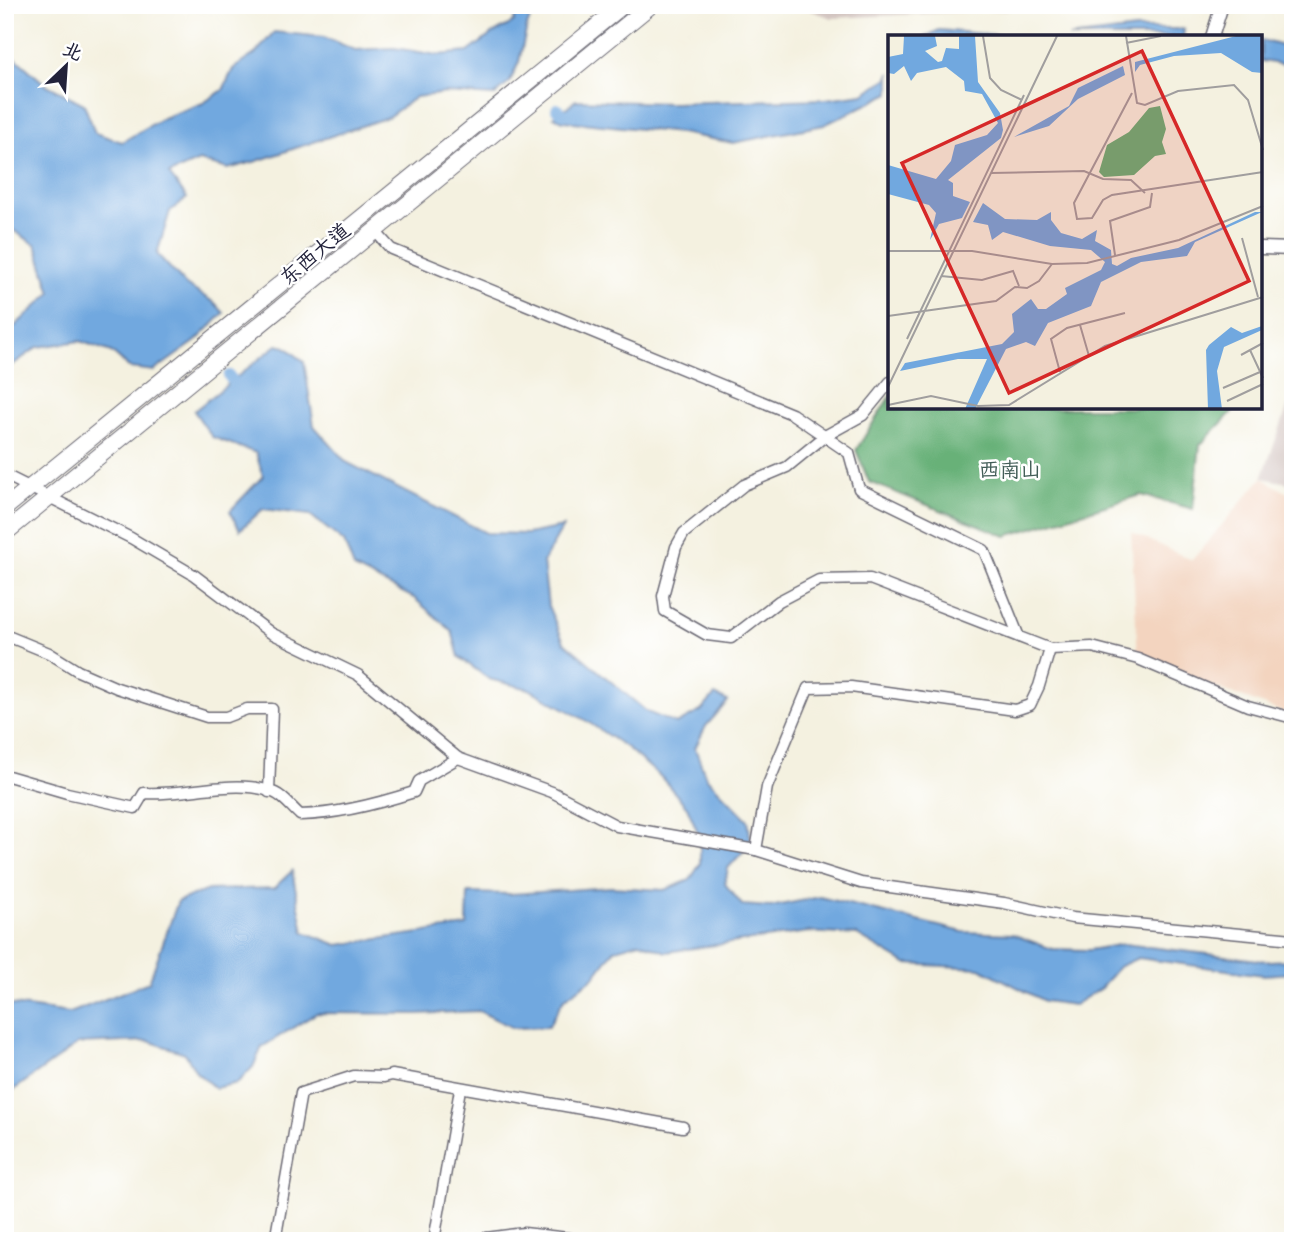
<svg xmlns="http://www.w3.org/2000/svg" width="1298" height="1246" font-family="Kalam,'LXGW WenKai TC',sans-serif">
<style>
.built{fill:#f3d4bf}
.industrial{fill:#cfc0bb}
.forest{fill:#68b178;stroke:#456a5a;stroke-width:2}
.water{fill:#71a8df;stroke:#4a658d;stroke-width:2}
.lines{fill:none;stroke-linecap:round;stroke-linejoin:round}
.canal{stroke:#71a8df;stroke-width:12}
.minor-casing{stroke:#6c6a75;stroke-width:13}
.tertiary-casing{stroke:#6c6a75;stroke-width:15}
.primary-casing{stroke:#6c6a75;stroke-width:18}
.minor{stroke:#fff;stroke-width:10}
.tertiary{stroke:#fff;stroke-width:12}
.primary{stroke:#fff;stroke-width:16}
.labels{text-anchor:middle;stroke-width:5;stroke-linejoin:round;paint-order:stroke}
.street-label{font-size:21px;fill:#22223b;stroke:#fff}
.park-label{font-size:21px;fill:#435e58;stroke:#fff}
.inset-road{fill:none;stroke:#a09e9e;stroke-width:2}
.view{fill:#d62828;fill-opacity:0.15;stroke:#d62828;stroke-width:3.5}
.inset-edge{fill:none;stroke:#22223b;stroke-width:3.5}
</style>
<rect width="100%" height="100%" fill="#fff"/>
<filter id="ink" filterUnits="userSpaceOnUse"><feTurbulence type="fractalNoise" baseFrequency=".0143" numOctaves="2"/><feDisplacementMap in="SourceGraphic" scale="14" xChannelSelector="R" yChannelSelector="G"/><feConvolveMatrix kernelMatrix="1 2 1 2 8 2 1 2 1" color-interpolation-filters="sRGB"/></filter>
<filter id="wash" filterUnits="userSpaceOnUse"><feTurbulence type="fractalNoise" baseFrequency=".00686" numOctaves="4" result="noise"/><feDisplacementMap in="SourceGraphic" scale="28" xChannelSelector="R" yChannelSelector="G"/><feGaussianBlur stdDeviation="1.57" result="paint"/><feColorMatrix in="noise" values="0 0 0 0 0 0 0 0 0 0 0 0 0 0 0 0 0 1.4 0 .05"/><feComposite in="paint" operator="in"/></filter>
<g filter="url(#wash)">
<rect width="100%" height="100%" fill="#f4f1e0"/>
<!-- built -->
<polygon class="built" points="1262,478 1293,496 1293,716 1138,659 1131,532 1192,560"/>
<!-- industrial -->
<g class="industrial">
<polygon points="795,5 1045,5 1026,9 832,18"/>
<polygon points="1293,392 1293,484 1262,478"/>
</g>
<!-- forest -->
<polygon class="forest" points="890,396 890,408 1236,408 1200,445 1193,509 1141,495 1006,536 869,482 856,450"/>
<!-- water -->
<g class="water">
<polygon points="517,5 536,5 527,26 519,62 510,82 494,96 446,93 416,97 388,117 257,161 228,169 199,161 169,174 187,198 170,211 157,254 186,285 215,303 224,313 196,341 154,371 130,368 111,352 80,341 38,347 5,370 5,335 51,293 36,245 5,225 5,49 45,84 84,104 95,133 122,142 163,118 203,103 223,90 233,69 256,53 274,32 324,37 355,50 394,48 438,55 468,52 492,34 514,22"/>
<polygon points="1136,29 1184,29 1183,37 1069,37"/>
<polygon points="939,30 1018,37 925,37"/>
<polygon points="1261,40 1293,49 1293,66 1261,61"/>
<polygon points="890,73 890,93 824,125 733,143 680,133 563,121 554,117 576,100 670,103 826,99 863,94 888,78"/>
<polygon points="277,345 286,347 304,362 314,426 346,462 486,533 527,534 563,527 543,562 548,606 564,642 647,712 676,724 701,711 715,695 728,701 706,726 695,748 706,777 748,820 751,843 728,868 725,884 742,905 770,907 820,897 963,932 1012,934 1052,949 1089,950 1124,944 1267,961 1293,960 1293,973 1263,975 1138,958 1118,967 1101,988 1074,1005 1044,1001 980,968 906,964 857,935 808,932 666,952 640,942 615,949 593,978 564,999 548,1027 513,1028 479,1011 417,1014 317,1013 262,1047 253,1067 237,1083 215,1088 197,1073 185,1053 148,1041 78,1044 5,1096 5,1004 70,1013 149,982 178,901 208,890 274,888 292,871 304,932 338,945 467,926 468,893 511,894 611,887 664,890 690,880 700,864 700,837 687,807 661,777 627,748 585,720 529,689 489,679 459,657 452,631 414,598 354,568 344,542 310,515 263,509 240,530 230,511 263,476 256,453 212,437 194,411"/>
</g>
<g class="lines">
<!-- canal -->
<g class="canal">
<polyline points="557,109 561,112"/>
<polyline points="229,376 232,380"/>
</g>
</g>
</g>
<g filter="url(#ink)">
<g class="lines">
<!-- minor casing -->
<g class="minor-casing">
<g id="minor">
<polyline points="375,231 391,249 792,414 849,453 859,489 984,550 1019,637"/>
<polyline points="890,382 863,415 825,436 787,467 744,485 684,533 676,547 663,596 665,611 707,635 731,638 779,601 819,580 870,579 1050,649 1092,647 1138,659 1248,706 1293,718"/>
<polyline points="5,475 131,538 194,575 271,633 358,675 458,758 552,792 617,826 756,850 861,883 1004,903 1072,918 1293,939"/>
<polyline points="5,635 49,653 78,671 117,688 207,717 226,717 247,709 272,709 269,792"/>
<path d="M 5,775 L 67,793 L 135,808 L 144,793 C 186,796 239,777 275,793 C 284,797 292,808 300,815 C 339,814 377,804 414,792 L 419,781 L 458,758"/>
<polyline points="756,850 767,787 808,688 851,687 1015,710 1030,705 1039,686 1050,649"/>
<polyline points="275,1241 301,1093 354,1076 384,1077 392,1075 683,1127"/>
<polyline points="434,1241 460,1089"/>
<polyline points="463,1241 524,1233 594,1241"/>
</g>
</g>
<!-- tertiary casing -->
<g class="tertiary-casing">
<g id="tertiary">
<polyline points="1212,37 1222,5"/>
<polyline points="1261,248 1293,249"/>
</g>
</g>
<!-- primary casing -->
<g class="primary-casing">
<g id="primary">
<polyline points="5,508 623,5"/>
<polyline points="5,533 651,5"/>
</g>
</g>
<!-- minor -->
<use href="#minor" class="minor"/>
<!-- tertiary -->
<use href="#tertiary" class="tertiary"/>
<!-- primary -->
<use href="#primary" class="primary"/>
</g>
</g>
<g class="labels">
<!-- street labels -->
<g class="street-label">
<text transform="translate(315 254) rotate(-40)" y="7">东西大道</text>
</g>
<!-- park labels -->
<g class="park-label">
<text x="1010" y="477">西南山</text>
</g>
</g>
<!-- overview -->
<g transform="translate(888 35)">
<rect width="374" height="374" fill="#f4f1e0"/>
<path d="M 272,71 L 278,94 L 274,107 L 278,119 L 267,121 L 246,140 L 216,142 L 211,137 L 219,110 L 241,97 L 261,73 Z" fill="#68b178"/>
<path d="M 16,1 L 47,1 L 49,11 L 37,16 L 50,27 L 54,26 L 58,13 L 71,14 L 71,1 L 87,1 L 90,47 L 112,78 L 115,95 L 113,103 L 60,145 L 65,148 L 65,161 L 82,167 L 74,183 L 51,189 L 42,205 L 48,178 L 41,170 L 0,159 L 0,130 L 48,144 L 63,126 L 67,110 L 99,100 L 110,88 L 94,59 L 77,56 L 76,46 L 58,32 L 29,38 L 23,46 L 16,31 L 6,39 L 0,38 L 0,22 L 15,19 ZM 348,1 L 374,1 L 374,38 L 364,37 L 333,18 L 286,21 L 252,30 L 247,37 L 247,27 ZM 235,31 L 237,40 L 190,64 L 161,91 L 126,102 L 181,71 L 190,53 ZM 95,168 L 117,184 L 149,185 L 163,177 L 163,185 L 173,198 L 194,204 L 209,195 L 207,206 L 223,215 L 224,229 L 229,231 L 243,223 L 290,213 L 367,177 L 374,177 L 307,207 L 299,221 L 253,227 L 213,247 L 203,271 L 160,288 L 147,311 L 138,307 L 118,314 L 87,374 L 77,374 L 99,324 L 70,324 L 12,336 L 17,328 L 114,309 L 126,297 L 124,279 L 129,275 L 143,264 L 150,274 L 158,274 L 179,259 L 177,253 L 213,235 L 217,227 L 203,215 L 162,211 L 115,197 L 104,205 L 100,190 L 85,187 ZM 374,291 L 374,295 L 336,312 L 329,336 L 334,374 L 320,374 L 318,315 L 321,310 L 343,292 L 354,298 Z" fill="#71a8df"/>
<path class="inset-road" d="M 95,1 L 102,43 L 113,55 L 134,65M 238,1 L 249,68 L 257,70 L 290,56 L 346,50 L 360,65 L 375,115M 238,8 L 273,1M 244,58 L 186,168 L 189,184 L 204,183 L 215,165 L 224,160 L 375,137M 103,138 L 196,136 L 215,144 L 243,145 L 257,158M 354,203 L 370,262M 0,216 L 84,216 L 164,229 L 199,228 L 291,205 L 375,171M 227,220 L 222,186 L 262,172 L 264,158M 53,241 L 94,245 L 125,236 L 131,251M 0,281 L 108,266 L 127,252 L 139,253 L 151,246 L 164,229M 192,290 L 201,321M 19,304 L 136,60M 362,315 L 375,343M 353,320 L 375,308M 172,337 L 163,304 L 179,293 L 237,278M 0,352 L 169,1M 335,353 L 372,337M 339,366 L 375,349M 0,370 L 43,361 L 90,371 L 121,370 L 217,311 L 375,262"/>
<path class="view" d="M 254,16 L 361,246 L 121,358 L 14,128 Z"/>
<rect width="374" height="374" class="inset-edge"/>
</g>
<!-- margin -->
<rect width="1298" height="1246" fill="none" stroke="#fff" stroke-width="28"/>
<!-- north arrow -->
<g transform="translate(66 66) rotate(25)" stroke="#ffffff" stroke-width="5" paint-order="stroke">
<path d="M0-5L12 26L0 18L-12 26Z" fill="#22223b"/>
<text y="-10" font-size="19" font-weight="bold" text-anchor="middle" fill="#22223b">北</text>
</g>
</svg>
